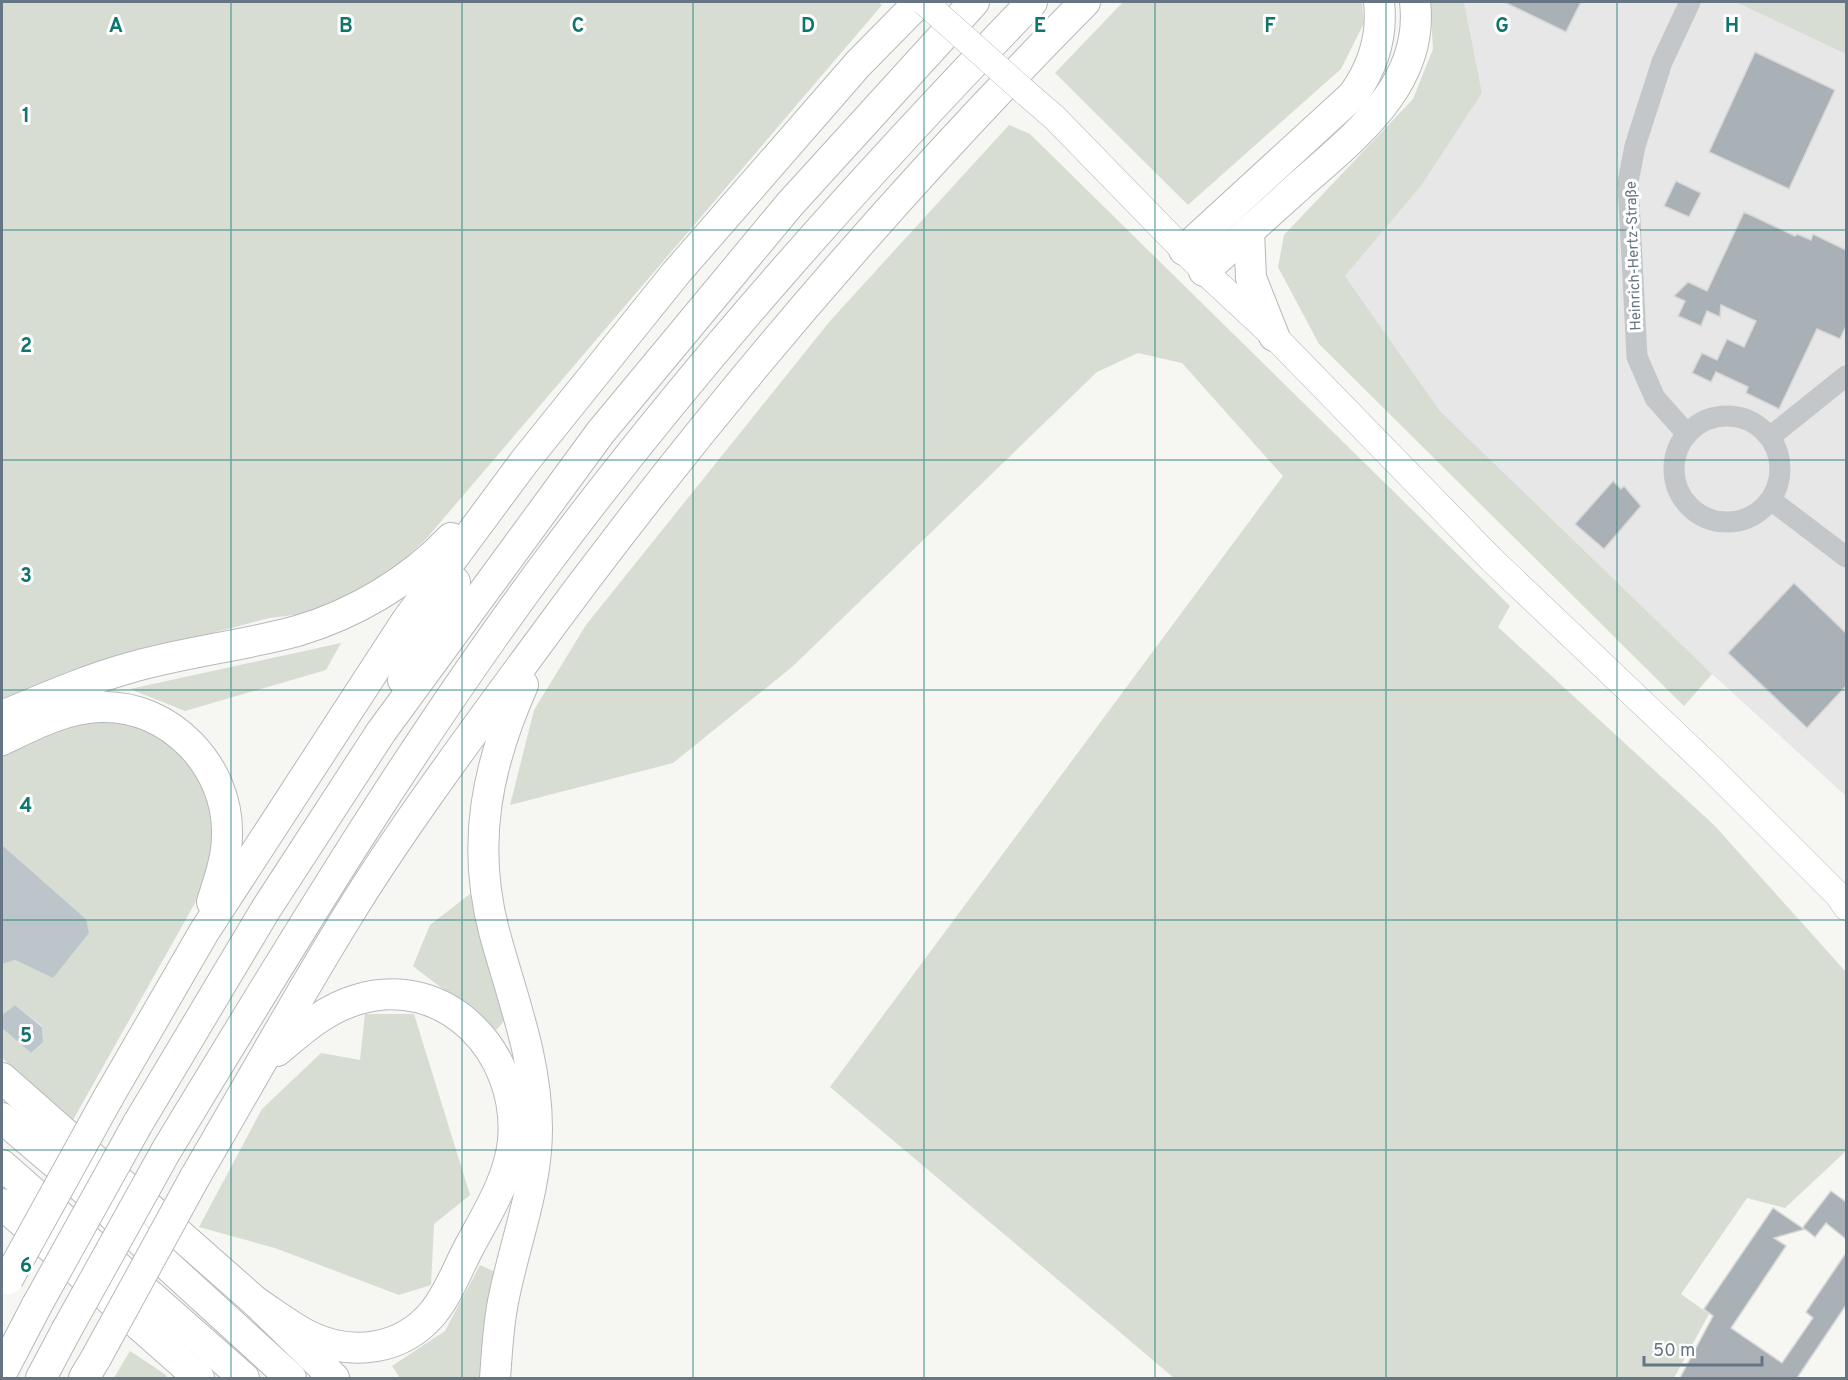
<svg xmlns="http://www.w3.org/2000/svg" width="1848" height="1380" font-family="Overpass,sans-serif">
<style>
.built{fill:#e6e7e6}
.green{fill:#d7ddd3}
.water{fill:#bcc6ca}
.building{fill:#a9b1b7;stroke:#d7d7d5;stroke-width:1.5}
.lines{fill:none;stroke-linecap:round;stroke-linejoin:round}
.major-casing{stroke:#b6babe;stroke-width:27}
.highway-casing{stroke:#b6b9bc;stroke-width:32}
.minor{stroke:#c3c7ca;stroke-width:21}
.major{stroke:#fff;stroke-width:26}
.highway{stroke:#fff;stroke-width:30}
.major-bridge-casing{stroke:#b6babe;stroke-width:27;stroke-linecap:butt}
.highway-bridge-casing{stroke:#b6b9bc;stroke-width:32;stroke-linecap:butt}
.major-bridge{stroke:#fff;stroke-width:26}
.highway-bridge{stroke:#fff;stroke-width:30}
.grid{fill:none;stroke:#0f766e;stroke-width:1.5;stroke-opacity:0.55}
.labels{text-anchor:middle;stroke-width:6;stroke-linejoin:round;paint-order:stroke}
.street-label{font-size:15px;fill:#657583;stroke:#fff}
.grid-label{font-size:20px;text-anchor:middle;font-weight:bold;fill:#0f766e;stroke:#fff;stroke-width:6;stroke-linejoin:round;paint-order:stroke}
</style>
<rect width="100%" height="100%" fill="#f6f6f2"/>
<!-- built -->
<polygon class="built" points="1464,2 1846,2 1846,796 1712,674 1440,411 1345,276 1421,186 1482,93"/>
<!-- green -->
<g class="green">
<polygon points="2,2 878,2 882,5 426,539 383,579 312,613 269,618 121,657 2,708"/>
<polygon points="1123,2 1362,2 1364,23 1341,69 1188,205 1055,73"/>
<polygon points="1430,2 1464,2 1482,93 1421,186 1345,276 1440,411 1712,674 1684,706 1319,344 1278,267 1284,235 1413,99 1433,49"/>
<polygon points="1736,2 1846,2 1846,54"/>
<polygon points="1009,125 1030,134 1510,606 1498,627 1714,825 1846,972 1846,1151 1785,1208 1747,1198 1681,1294 1709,1314 1674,1378 1174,1378 830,1087 1283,476 1182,363 1138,353 1097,372 792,667 673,763 510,805 534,710 586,625 830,321"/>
<polygon points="341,643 326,670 185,711 130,689"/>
<polygon points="93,715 131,720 187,755 214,810 222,855 73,1120 2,1058 2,1022 3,1029 31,1053 43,1042 42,1026 15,1005 2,1015 2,964 15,960 53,978 86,919 2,845 2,751"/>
<polygon points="470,894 506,1019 496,1030 413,966 430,925"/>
<polygon points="365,1014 414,1014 470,1195 434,1224 431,1285 399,1295 275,1248 199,1227 262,1109 321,1053 360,1060"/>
<polygon points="480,1265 495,1272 483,1378 400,1378 392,1366 445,1331"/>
<polygon points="130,1351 166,1375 167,1378 114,1378"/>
</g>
<!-- water -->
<g class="water">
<polygon points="2,845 86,919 89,933 53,978 15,960 2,964"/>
<polygon points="15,1005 42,1027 43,1042 31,1053 3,1029 2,1015"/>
</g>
<!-- building -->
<g class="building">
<polygon points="1504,2 1581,2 1566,32"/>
<polygon points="1755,52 1835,90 1789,189 1709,152"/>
<polygon points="1676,181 1701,193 1689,217 1664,206"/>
<polygon points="1744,212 1795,236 1797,234 1811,240 1813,234 1846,250 1846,326 1840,339 1817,329 1779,409 1746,393 1748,387 1716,372 1711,382 1692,373 1702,353 1717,360 1727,339 1744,347 1756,321 1721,305 1720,317 1707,311 1701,326 1678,316 1685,301 1674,296 1688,282 1707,291"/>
<polygon points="1613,481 1621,489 1624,486 1641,506 1604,549 1575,524"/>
<polygon points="1794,583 1846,633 1846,686 1807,728 1728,653"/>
<polygon points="1831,1191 1846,1202 1846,1239 1826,1223 1815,1237 1805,1229 1774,1238 1786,1246 1731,1328 1782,1363 1813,1318 1806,1312 1846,1253 1846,1305 1797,1378 1680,1378 1713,1316 1704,1309 1773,1208 1804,1229 1803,1227"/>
</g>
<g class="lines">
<!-- major casing -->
<g class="major-casing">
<polyline id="major" points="1025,92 1055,118 1204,271 1274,336 1492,560 1713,770 1838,895 1846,907"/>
</g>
<!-- highway casing -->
<g class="highway-casing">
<g id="highway">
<polyline points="1249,231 1251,278 1274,336"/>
<path d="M 1184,250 L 1353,95 C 1373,67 1383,37 1379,2"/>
<path d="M 1204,271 C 1236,243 1268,214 1299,186 C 1354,137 1425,84 1415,2"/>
<polyline points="403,680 415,651 455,582"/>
<path d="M 2,716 C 43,699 86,680 129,668 C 184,652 242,646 297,631 C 355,614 410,581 451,538"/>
<path d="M 2,740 C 33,725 65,708 100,707 C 170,704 229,767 227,835 C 227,858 219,880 212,902"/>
<polyline points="2,1078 256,1302 334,1378"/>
<polyline points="108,1098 204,932 407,620 524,462 676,273 858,64 919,2"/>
<polyline points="2,1118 62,1169 291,1378"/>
<polyline points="137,1125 266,909 381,732 600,433 790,204 974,2"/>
<path d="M 166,1151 C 288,950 408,749 548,561 C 696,363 861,179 1032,2"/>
<polyline points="2,1165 244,1378"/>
<path d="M 195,1177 C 249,1085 300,992 357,901 C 408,820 466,742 523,664 C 694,429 881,208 1085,2"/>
<polyline points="2,1204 199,1378"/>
<path d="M 256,1302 C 273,1313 291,1327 309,1336 C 352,1357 402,1350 433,1313 C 447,1296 456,1273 466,1253 C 484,1218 509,1181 513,1141 C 521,1053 446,972 356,1000 C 325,1009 301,1031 277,1051"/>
<polyline points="2,1372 37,1305"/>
<polyline points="41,1378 66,1331"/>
<polyline points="84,1378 96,1358"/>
<path d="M 495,1378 C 497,1353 498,1327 503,1302 C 514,1244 537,1189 537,1129 C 537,1059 512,998 494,931 C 471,843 487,766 523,685"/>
</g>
</g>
<!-- minor -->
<g class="minor">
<circle cx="1727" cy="469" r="53"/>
<polyline points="1687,434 1655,398 1637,357 1628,182 1635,146 1662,62 1690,2"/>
<polyline points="1770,437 1846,376"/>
<polyline points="1771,500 1846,557"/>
</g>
<!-- major -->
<use href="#major" class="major"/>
<!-- highway -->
<use href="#highway" class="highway"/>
<!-- major-bridge casing -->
<g class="major-bridge-casing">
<polyline id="major-bridge" points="924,2 1025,92"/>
</g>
<!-- highway-bridge casing -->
<g class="highway-bridge-casing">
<g id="highway-bridge">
<polyline points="8,1279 108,1098"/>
<polyline points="37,1305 137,1125"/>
<polyline points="66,1331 166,1151"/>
<polyline points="96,1358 195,1177"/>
</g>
</g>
<!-- major-bridge -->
<use href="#major-bridge" class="major-bridge"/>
<!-- highway-bridge -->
<use href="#highway-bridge" class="highway-bridge"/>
</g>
<!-- grid -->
<path class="grid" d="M 231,2 L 231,1378M 462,2 L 462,1378M 693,2 L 693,1378M 924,2 L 924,1378M 1155,2 L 1155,1378M 1386,2 L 1386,1378M 1617,2 L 1617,1378M 2,230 L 1846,230M 2,460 L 1846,460M 2,690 L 1846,690M 2,920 L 1846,920M 2,1150 L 1846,1150"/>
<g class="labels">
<!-- street labels -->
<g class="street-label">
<text transform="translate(1633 256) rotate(-92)" y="5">Heinrich-Hertz-Straße</text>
</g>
</g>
<g class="grid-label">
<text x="116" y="32">A</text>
<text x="346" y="32">B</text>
<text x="578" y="32">C</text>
<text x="808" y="32">D</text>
<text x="1040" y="32">E</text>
<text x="1270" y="32">F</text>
<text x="1502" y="32">G</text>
<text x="1732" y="32">H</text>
<text x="26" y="122">1</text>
<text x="26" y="352">2</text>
<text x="26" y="582">3</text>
<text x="26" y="812">4</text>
<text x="26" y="1042">5</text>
<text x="26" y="1272">6</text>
</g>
<!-- border -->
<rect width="1848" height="1380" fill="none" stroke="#657583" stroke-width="6"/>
<!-- scale -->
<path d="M1644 1356v9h118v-9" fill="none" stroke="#657583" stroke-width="3"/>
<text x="1653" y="1356" font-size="18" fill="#657583" stroke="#ffffff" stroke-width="4.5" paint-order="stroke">50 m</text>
</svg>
